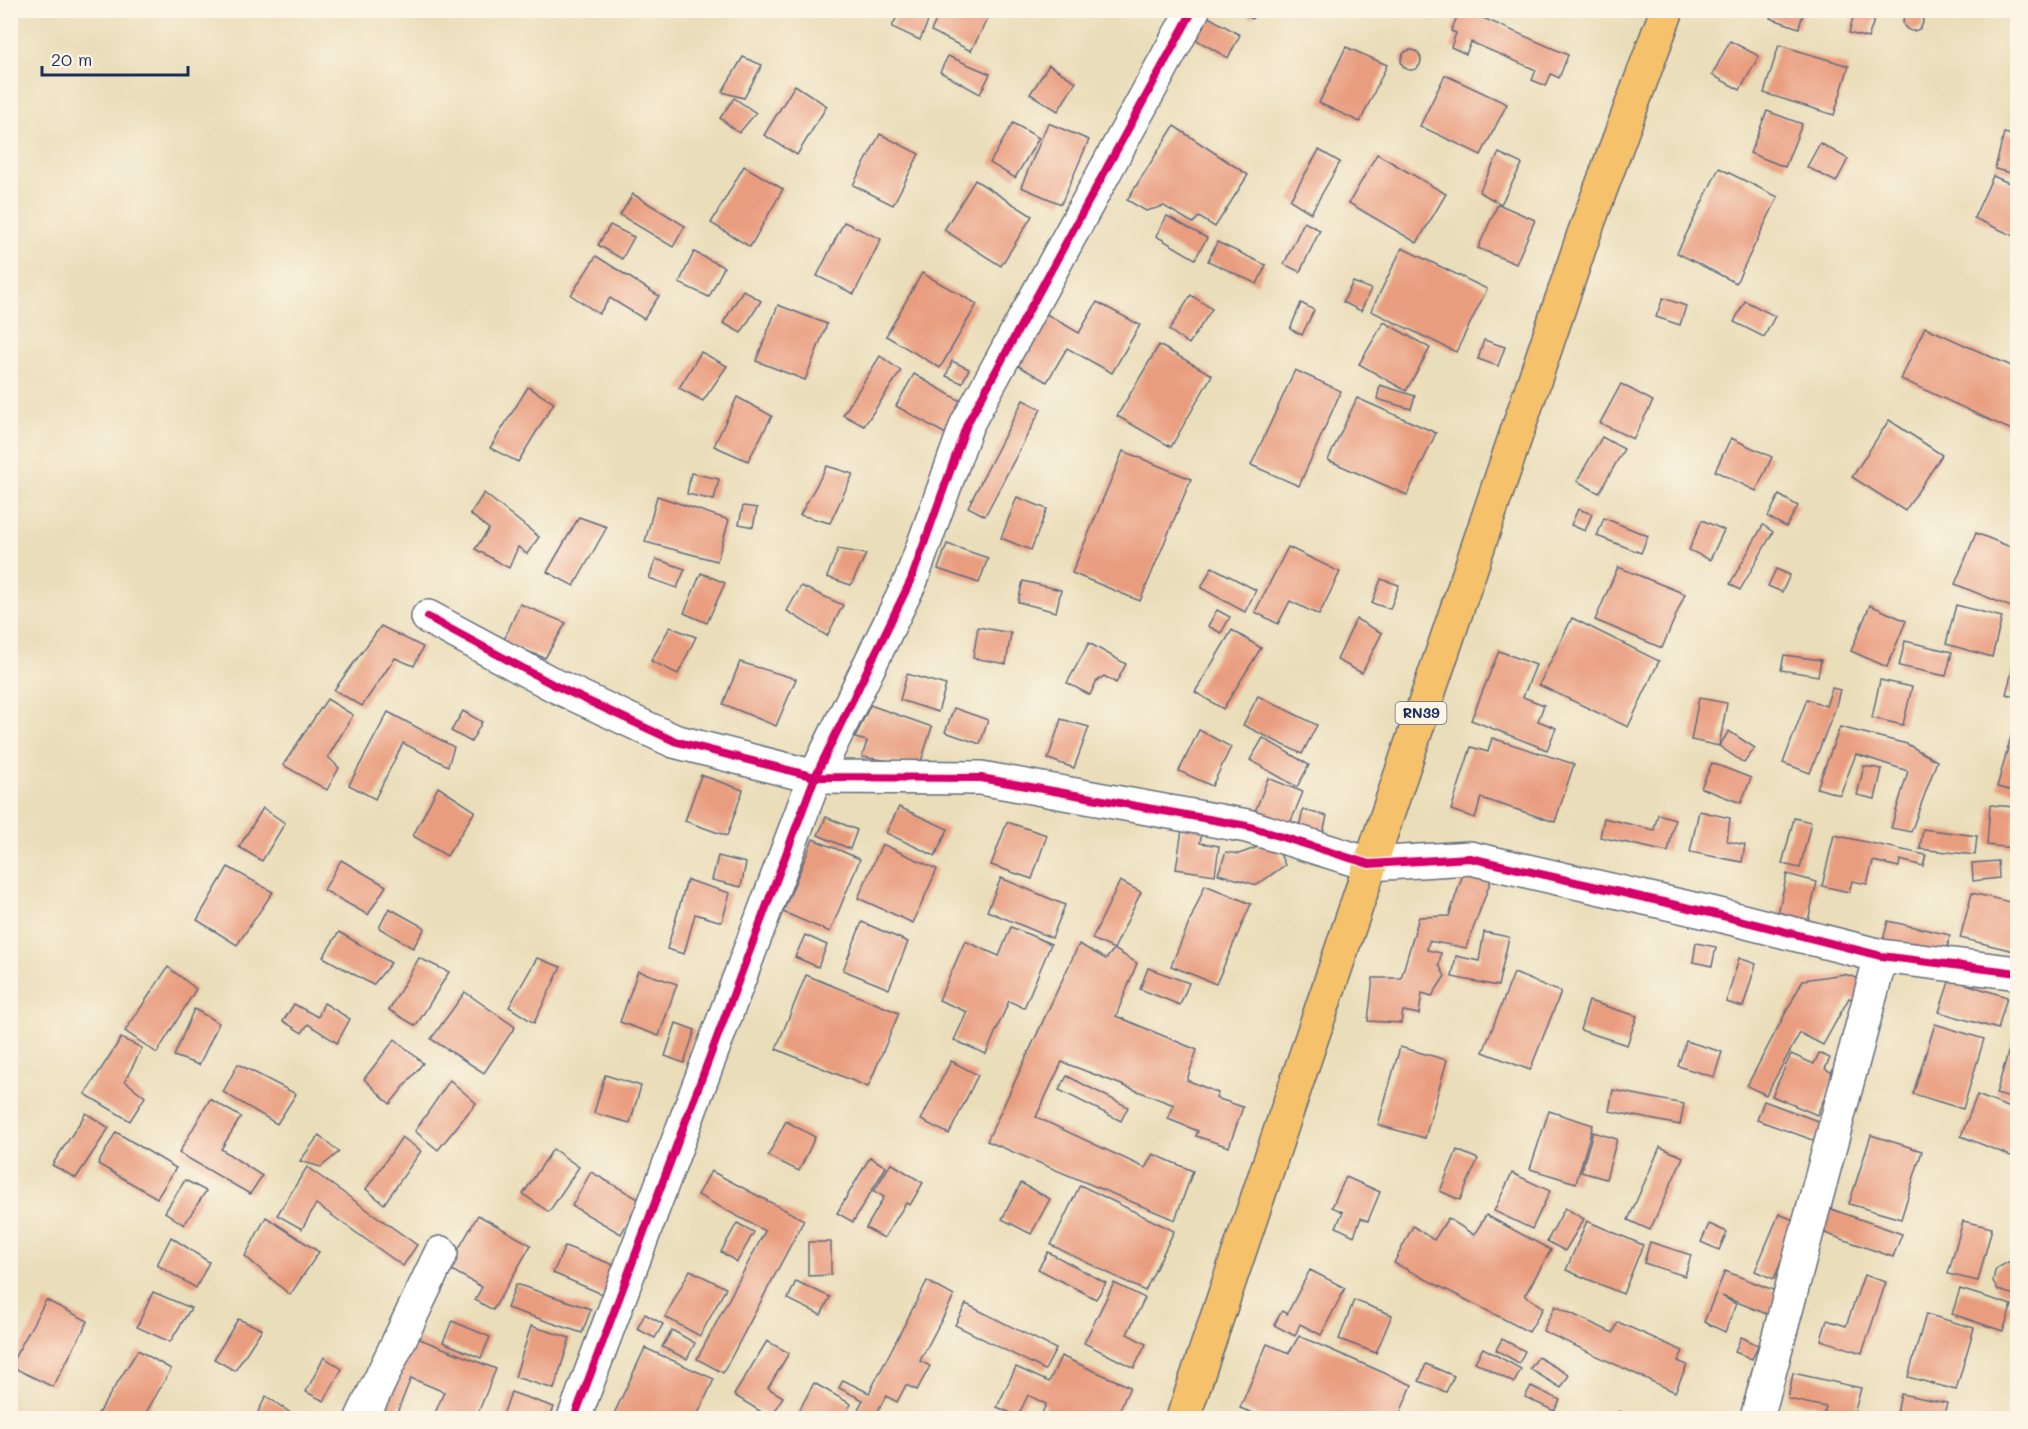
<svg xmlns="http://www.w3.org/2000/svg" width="2028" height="1429" font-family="Mali,sans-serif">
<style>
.building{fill:#e99d7f}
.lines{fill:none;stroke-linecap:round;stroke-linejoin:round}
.street-casing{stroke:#636c7e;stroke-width:36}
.highway-casing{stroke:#636c7e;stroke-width:36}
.street{stroke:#fff;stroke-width:33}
.highway{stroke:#f5c16b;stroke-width:33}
.cycleway-casing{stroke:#fcf5e5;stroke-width:11}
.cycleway{stroke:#d6006c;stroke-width:8}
.labels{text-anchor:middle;stroke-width:4.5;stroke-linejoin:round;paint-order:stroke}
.shield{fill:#fcf5e5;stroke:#5e6a86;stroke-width:1.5}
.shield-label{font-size:14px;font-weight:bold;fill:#1b2f5e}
</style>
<rect width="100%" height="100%" fill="#fcf5e5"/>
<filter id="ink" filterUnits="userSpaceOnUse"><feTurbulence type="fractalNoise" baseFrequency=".0167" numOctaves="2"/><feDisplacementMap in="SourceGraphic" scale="12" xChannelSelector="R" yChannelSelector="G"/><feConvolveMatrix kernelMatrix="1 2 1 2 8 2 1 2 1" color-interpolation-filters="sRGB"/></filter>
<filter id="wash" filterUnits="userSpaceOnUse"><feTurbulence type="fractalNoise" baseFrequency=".008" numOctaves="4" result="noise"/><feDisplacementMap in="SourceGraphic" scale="24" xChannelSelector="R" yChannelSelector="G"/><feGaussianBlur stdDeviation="1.35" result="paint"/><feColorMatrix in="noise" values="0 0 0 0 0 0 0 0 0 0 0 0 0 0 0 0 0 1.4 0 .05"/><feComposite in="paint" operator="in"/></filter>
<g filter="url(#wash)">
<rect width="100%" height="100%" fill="#eaddb9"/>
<g id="blocks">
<!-- building -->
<g class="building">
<polygon points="900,10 933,10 920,40 892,27"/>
<polygon points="941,10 992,10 971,51 931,31"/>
<polygon points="1238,10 1258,10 1252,19"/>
<polygon points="1460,10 1465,10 1568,55 1559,78 1551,74 1546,86 1532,80 1536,70 1471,42 1466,54 1451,47 1456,33 1451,31"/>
<polygon points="1773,10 1804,10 1799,28 1770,18"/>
<polygon points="1855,10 1877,12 1868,38 1849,33"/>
<circle cx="1913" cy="21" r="10"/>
<polygon points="1205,15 1240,35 1228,58 1193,38"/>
<polygon points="1730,41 1759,56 1740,90 1712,75"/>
<polygon points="1779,45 1849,66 1834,115 1764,93"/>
<polygon points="1346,47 1387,65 1360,122 1319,103"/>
<circle cx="1411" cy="60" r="10"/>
<polygon points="948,56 990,74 980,94 940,72"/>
<polygon points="743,57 762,65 744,98 722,92"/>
<polygon points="1049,65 1076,82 1058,111 1030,94"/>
<polygon points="1445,75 1507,104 1481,155 1420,126"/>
<polygon points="795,85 827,106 797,155 764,135"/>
<polygon points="734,98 756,113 739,133 720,118"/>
<polygon points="1767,111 1802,124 1785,167 1750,153"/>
<polygon points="1013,123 1039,138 1015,178 990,163"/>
<polygon points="1048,123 1089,140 1061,204 1021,187"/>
<polygon points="1174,126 1248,175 1215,227 1199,217 1193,223 1164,206 1146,211 1127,200"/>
<polygon points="2004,133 2018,136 2018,175 1995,169"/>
<polygon points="880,134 919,154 893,205 853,185"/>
<polygon points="1820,143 1848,159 1836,182 1807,167"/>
<polygon points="1319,150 1340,162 1311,213 1290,200"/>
<polygon points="1499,153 1522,164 1501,204 1479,192"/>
<polygon points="1377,154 1446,194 1417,243 1349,203"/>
<polygon points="744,166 783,189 750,247 711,223"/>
<polygon points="1719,168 1778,197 1736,283 1677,253"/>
<polygon points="1993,176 2018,187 2018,238 1974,218"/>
<polygon points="975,180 1032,216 1001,266 944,230"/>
<polygon points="633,194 685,226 673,247 620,215"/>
<polygon points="1498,204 1535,220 1516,264 1478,248"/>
<polygon points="1167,216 1207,238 1195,259 1156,236"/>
<polygon points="844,222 881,239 854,294 817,276"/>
<polygon points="1304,222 1320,230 1300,272 1284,264"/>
<polygon points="610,225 634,237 622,259 598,245"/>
<polygon points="1217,242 1266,265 1257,284 1208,261"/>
<polygon points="1402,248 1487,289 1456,352 1371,311"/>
<polygon points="694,252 724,267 709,297 679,283"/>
<polygon points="596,256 659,296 644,319 610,298 599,314 571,295"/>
<polygon points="922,273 977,304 940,368 886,336"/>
<polygon points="1353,282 1371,289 1361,311 1343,302"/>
<polygon points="743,290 761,301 741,333 723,323"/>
<polygon points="1191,295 1212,309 1189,344 1169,330"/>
<polygon points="1663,298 1686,306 1680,325 1656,317"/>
<polygon points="1745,301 1775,316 1764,337 1734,322"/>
<polygon points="1097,302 1140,325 1112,373 1067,348 1047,382 1013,363 1043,312 1079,333"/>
<polygon points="1301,303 1314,310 1302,335 1290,329"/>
<polygon points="778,305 827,324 805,380 756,361"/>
<polygon points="1384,322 1430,348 1406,391 1359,364"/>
<polygon points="1925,327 2018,369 2018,433 1901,379"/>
<polygon points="1484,340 1505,347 1498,366 1478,359"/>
<polygon points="1159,345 1212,375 1171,447 1117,416"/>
<polygon points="701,352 727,366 703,401 679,388"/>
<polygon points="880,356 901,371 864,426 843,415"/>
<polygon points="952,361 969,369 962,383 946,376"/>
<polygon points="1295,370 1341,391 1299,486 1251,465"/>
<polygon points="914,374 969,406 951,437 896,406"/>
<polygon points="1621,384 1653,401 1633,439 1600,423"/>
<polygon points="1380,385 1415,396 1411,409 1377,399"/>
<polygon points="528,387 554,403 518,462 490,448"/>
<polygon points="737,397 772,416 748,461 714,446"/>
<polygon points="1357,398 1436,433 1407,495 1328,460"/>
<polygon points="1023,400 1041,409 985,516 968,507"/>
<polygon points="1889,420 1942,455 1905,511 1852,477"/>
<polygon points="1602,437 1624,449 1599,493 1577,481"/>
<polygon points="1731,438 1772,457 1756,491 1715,471"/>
<polygon points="1123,451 1191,479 1140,601 1072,573"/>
<polygon points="827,466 853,474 830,523 800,515"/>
<polygon points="691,473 719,479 714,500 687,494"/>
<polygon points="484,493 539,537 527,554 518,547 509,568 475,549 489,529 470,514"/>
<polygon points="1779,495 1798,506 1786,527 1768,517"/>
<polygon points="657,496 729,520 717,561 645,542"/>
<polygon points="1017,497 1047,509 1031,550 1001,538"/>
<polygon points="743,506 757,508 753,527 739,524"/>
<polygon points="1578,509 1592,514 1585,531 1571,525"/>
<polygon points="579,517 607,527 574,586 547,572"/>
<polygon points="1604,518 1648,536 1641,553 1597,536"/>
<polygon points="1702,520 1724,530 1710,560 1689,550"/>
<polygon points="1763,525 1773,532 1740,590 1730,584"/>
<polygon points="1976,533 2018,550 2018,610 1955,584"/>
<polygon points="947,544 988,558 979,583 938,569"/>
<polygon points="1288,547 1340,572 1319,615 1290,601 1278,624 1255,612"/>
<polygon points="838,549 866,554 851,585 827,577"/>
<polygon points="656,559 685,569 677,588 649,578"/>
<polygon points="1212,567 1256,590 1245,612 1201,588"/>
<polygon points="1618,567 1685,594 1662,648 1595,620"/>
<polygon points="1776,569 1790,575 1782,592 1768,586"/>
<polygon points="701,573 725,583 707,623 684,613"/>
<polygon points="1381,579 1399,585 1390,609 1372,603"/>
<polygon points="1023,581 1061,590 1056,612 1018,602"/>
<polygon points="801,586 843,605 827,636 787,611"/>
<polygon points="520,604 566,623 545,658 503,642"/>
<polygon points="1870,605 1906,621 1887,667 1851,651"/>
<polygon points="1956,605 2002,617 1992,657 1946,644"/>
<polygon points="1217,610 1230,617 1221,633 1208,626"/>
<polygon points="1572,618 1659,661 1628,727 1539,685"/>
<polygon points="1356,619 1382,633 1362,673 1337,660"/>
<polygon points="381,626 423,647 414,666 395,658 362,706 334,690"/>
<polygon points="670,627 696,637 678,674 651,661"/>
<polygon points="978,627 1011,633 1006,664 973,658"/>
<polygon points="1232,630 1261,648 1223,709 1195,692"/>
<polygon points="1905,641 1952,652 1946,676 1899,666"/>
<polygon points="1089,643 1126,664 1116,683 1104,676 1096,682 1090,695 1067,683"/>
<polygon points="1499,651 1536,665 1523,697 1544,705 1538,721 1556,728 1547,750 1471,720"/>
<polygon points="1784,655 1821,660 1818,676 1781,670"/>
<polygon points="2015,660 2018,661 2018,697 2006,694"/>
<polygon points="740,662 796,679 776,726 723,704"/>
<polygon points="907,674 946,685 938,712 900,700"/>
<polygon points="1880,680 1912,687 1903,725 1872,718"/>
<polygon points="1832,688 1840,690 1835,709 1810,773 1783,763 1807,699 1826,706"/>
<polygon points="1258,696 1317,725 1302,754 1243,725"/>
<polygon points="1699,698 1727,703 1719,746 1729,731 1755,748 1744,763 1719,746 1691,740"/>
<polygon points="327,699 353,715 328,757 339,768 327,790 283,765"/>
<polygon points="870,705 932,727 920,765 862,757 867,741 855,738"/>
<polygon points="954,708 988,720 980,744 945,732"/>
<polygon points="463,711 482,722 471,742 451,731"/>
<polygon points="388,712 454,747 448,766 403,743 375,799 349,785"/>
<polygon points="2017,715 2018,715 2018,792 1997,787"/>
<polygon points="1061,719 1089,727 1074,768 1048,759"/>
<polygon points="1840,727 1907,744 1937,761 1911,832 1891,828 1908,771 1856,754 1840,795 1817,788"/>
<polygon points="1199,730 1231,747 1212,786 1179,771"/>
<polygon points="1263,738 1309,765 1297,787 1250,760"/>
<polygon points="1492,738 1574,764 1555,822 1481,798 1475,818 1451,810 1471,747 1488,752"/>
<polygon points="1712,763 1751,778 1741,803 1701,788"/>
<polygon points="1864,766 1882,769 1875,799 1857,795"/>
<polygon points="701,775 743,790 727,836 685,821"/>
<polygon points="1268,778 1303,792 1287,831 1253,817"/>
<polygon points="438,787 475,811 447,856 413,836"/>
<polygon points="1990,805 2015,807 2012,848 1987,845"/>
<polygon points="899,807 948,829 935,856 886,833"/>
<polygon points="263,808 285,823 262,861 239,847"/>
<polygon points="1303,810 1327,816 1321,841 1297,835"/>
<polygon points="1699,811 1730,818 1727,841 1745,845 1742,862 1690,852"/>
<polygon points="1658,814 1675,819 1668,852 1600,837 1604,818 1654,830"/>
<polygon points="826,817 857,830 850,849 818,835"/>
<polygon points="1794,818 1811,822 1800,868 1782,864"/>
<polygon points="1007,822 1047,835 1032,879 991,865"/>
<polygon points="1183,823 1203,827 1200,843 1219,846 1215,875 1176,869"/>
<polygon points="1923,829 1977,836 1975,855 1920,849"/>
<polygon points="1834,835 1926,855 1923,866 1900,860 1899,867 1873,861 1867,884 1852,881 1849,892 1822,886"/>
<polygon points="813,839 860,859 830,932 783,912"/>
<polygon points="1274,841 1285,865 1257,885 1218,874 1226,852 1239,854"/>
<polygon points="882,844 937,869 913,923 858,898"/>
<polygon points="718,856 746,863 741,887 712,880"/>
<polygon points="341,860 386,886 368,915 324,890"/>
<polygon points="1998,861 1999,878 1973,881 1972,863"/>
<polygon points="1466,865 1494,872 1466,948 1429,941 1427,950 1441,953 1439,965 1445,976 1432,996 1422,993 1419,1014 1403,1011 1401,1023 1368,1021 1373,978 1401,978 1419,917 1449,916"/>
<polygon points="228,867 273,892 237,945 197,920"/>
<polygon points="1787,874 1817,882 1807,925 1777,918"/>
<polygon points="1001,878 1065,905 1052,938 987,911"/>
<polygon points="687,880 730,893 722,922 695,914 684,954 667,949"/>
<polygon points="1120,881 1141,892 1114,949 1092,939"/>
<polygon points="1205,885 1251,904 1216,984 1171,966"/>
<polygon points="1972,893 2018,904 2018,952 1960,938"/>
<polygon points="389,908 425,928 413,948 379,928"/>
<polygon points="1888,921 1950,935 1945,958 1882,944"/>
<polygon points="862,922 908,942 889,989 843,970"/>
<polygon points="1011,927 1051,944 1024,1008 1009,1001 986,1054 954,1040 967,1012 939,1000 965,941 999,956"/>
<polygon points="339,932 391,963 373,985 323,957"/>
<polygon points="1484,932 1509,937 1498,986 1452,977 1456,956 1479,961"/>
<polygon points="805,935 827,945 818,967 795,957"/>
<polygon points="1696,943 1716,947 1712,966 1693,962"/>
<polygon points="1079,944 1106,959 1114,949 1137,963 1116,1016 1197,1050 1187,1080 1218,1093 1216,1098 1243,1107 1229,1147 1196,1136 1198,1131 1168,1119 1174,1105 1062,1062 1036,1117 1145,1168 1153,1154 1193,1171 1175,1220 987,1141"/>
<polygon points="419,958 449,972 416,1026 389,1010"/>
<polygon points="537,958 561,967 534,1023 509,1007"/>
<polygon points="1739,958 1756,964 1743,1007 1726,1002"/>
<polygon points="168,967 196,989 157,1053 125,1031"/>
<polygon points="1148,968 1189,983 1180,1005 1140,989"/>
<polygon points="638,971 677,984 659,1036 620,1022"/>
<polygon points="1514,973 1561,992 1530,1070 1483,1052"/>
<polygon points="1844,974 1870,982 1863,1003 1849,998 1823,1045 1800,1033 1766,1095 1747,1086 1803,980"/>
<polygon points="806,975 899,1013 868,1087 776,1049"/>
<polygon points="1950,979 2007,997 1998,1029 1939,1012"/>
<polygon points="465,992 515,1027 484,1073 431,1039"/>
<polygon points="1589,1001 1637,1016 1627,1045 1580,1030"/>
<polygon points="324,1003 350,1019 337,1043 308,1024 302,1033 283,1021 294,1004 318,1017"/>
<polygon points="194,1009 219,1023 199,1065 174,1056"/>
<polygon points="2017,1022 2018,1022 2018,1100 1996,1094"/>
<polygon points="676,1023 695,1030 684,1063 665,1056"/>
<polygon points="1935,1024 1984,1039 1963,1109 1913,1094"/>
<polygon points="121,1038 142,1048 125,1081 145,1097 130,1121 85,1094"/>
<polygon points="395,1039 423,1063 390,1104 364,1079"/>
<polygon points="1686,1041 1722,1052 1714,1077 1678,1066"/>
<polygon points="1400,1047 1447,1060 1425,1138 1378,1125"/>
<polygon points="1819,1053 1830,1058 1825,1069 1835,1074 1817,1115 1772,1096 1791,1054 1814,1064"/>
<polygon points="951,1061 978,1075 949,1134 921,1120"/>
<polygon points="238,1064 296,1094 277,1124 223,1092"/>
<polygon points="605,1075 641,1086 630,1123 594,1113"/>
<polygon points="1067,1076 1128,1107 1121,1121 1059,1090"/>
<polygon points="450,1080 476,1103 438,1150 415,1131"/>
<polygon points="1613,1090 1684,1104 1680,1125 1609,1111"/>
<polygon points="1977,1095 2018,1111 2018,1159 1961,1136"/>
<polygon points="210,1099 241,1117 221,1149 262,1176 250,1194 179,1153"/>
<polygon points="1764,1101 1823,1123 1816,1141 1757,1120"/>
<polygon points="1549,1111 1593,1125 1576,1183 1530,1169"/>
<polygon points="86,1113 109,1128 76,1178 52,1165"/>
<polygon points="786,1121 815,1137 799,1171 768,1156"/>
<polygon points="116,1132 176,1168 157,1198 98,1164"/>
<polygon points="1593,1132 1617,1139 1606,1179 1581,1172"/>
<polygon points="319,1135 339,1152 321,1167 300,1161"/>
<polygon points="1871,1135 1922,1151 1901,1219 1849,1204"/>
<polygon points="402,1137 421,1151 384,1204 366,1189"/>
<polygon points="1660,1147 1683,1157 1650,1230 1628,1220"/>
<polygon points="553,1149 579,1167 549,1212 523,1194"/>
<polygon points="1457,1150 1478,1159 1460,1200 1440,1191"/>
<polygon points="870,1157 886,1167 853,1222 837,1213"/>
<polygon points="891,1163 923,1183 910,1205 906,1203 884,1238 866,1228 884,1197 874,1191"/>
<polygon points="307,1167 417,1245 403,1266 316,1204 302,1229 277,1215"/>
<polygon points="711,1171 804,1220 723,1373 697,1359 765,1231 698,1195"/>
<polygon points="591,1172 640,1200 621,1234 572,1206"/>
<polygon points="1512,1173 1550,1191 1532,1229 1494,1211"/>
<polygon points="1346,1177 1380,1192 1368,1221 1361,1218 1354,1236 1336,1227 1343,1212 1332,1207"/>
<polygon points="185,1180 206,1191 184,1225 165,1212"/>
<polygon points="1021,1183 1050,1199 1031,1234 1002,1219"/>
<polygon points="1080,1185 1174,1231 1145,1291 1051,1245"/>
<polygon points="1565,1208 1584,1219 1565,1251 1547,1241"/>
<polygon points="1831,1209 1902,1234 1893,1257 1822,1232"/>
<polygon points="1779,1214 1798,1222 1774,1279 1755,1271"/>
<polygon points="478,1215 531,1245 493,1310 475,1300 482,1287 448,1268"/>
<polygon points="1486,1215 1551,1250 1525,1295 1543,1308 1529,1332 1394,1263 1413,1226 1434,1240 1448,1218 1474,1235"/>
<polygon points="266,1217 319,1252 290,1295 245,1256"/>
<polygon points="1587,1221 1643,1245 1623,1294 1566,1270"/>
<polygon points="1963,1221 1992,1228 1978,1281 1948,1274"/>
<polygon points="737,1223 754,1232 737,1262 721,1252"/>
<polygon points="1709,1224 1727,1232 1719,1250 1701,1242"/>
<polygon points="171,1237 209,1262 196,1288 157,1265"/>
<polygon points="808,1242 831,1242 831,1275 808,1276"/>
<polygon points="1650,1242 1691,1255 1685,1276 1644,1263"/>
<polygon points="565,1246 621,1268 609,1297 553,1273"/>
<polygon points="1048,1252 1106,1283 1096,1299 1038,1269"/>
<polygon points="2008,1262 2018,1266 2018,1292 2011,1294 1998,1290 1993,1281 1995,1271 1999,1267"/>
<polygon points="690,1270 726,1288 700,1336 665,1317"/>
<polygon points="1310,1270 1345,1288 1321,1335 1300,1324 1295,1336 1274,1325 1282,1311 1287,1314"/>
<polygon points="1725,1271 1778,1292 1769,1315 1722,1296 1736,1304 1725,1332 1704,1322"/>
<polygon points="1864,1275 1886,1282 1862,1353 1821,1340 1827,1320 1846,1326"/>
<polygon points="796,1281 830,1297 821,1315 788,1299"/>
<polygon points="927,1281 954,1296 920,1361 930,1366 917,1390 906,1385 897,1402 886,1396 874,1418 865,1418 856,1413 863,1400 839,1388 843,1380 869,1393"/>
<polygon points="1114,1283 1145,1298 1127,1334 1146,1344 1134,1368 1084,1343"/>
<polygon points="516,1284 591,1309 582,1333 507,1308"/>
<polygon points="1960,1289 2012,1305 2003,1331 1952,1314"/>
<polygon points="153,1292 191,1308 170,1342 137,1327"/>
<polygon points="46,1300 88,1321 53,1387 10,1366"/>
<polygon points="1354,1300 1392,1315 1376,1353 1339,1339"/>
<polygon points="966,1304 1056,1349 1045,1370 955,1325"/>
<polygon points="1555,1306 1613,1333 1618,1322 1683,1351 1678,1361 1687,1365 1675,1392 1543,1331"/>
<polygon points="645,1314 663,1324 655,1338 637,1329"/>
<polygon points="1926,1314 1974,1328 1956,1390 1908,1377"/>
<polygon points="238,1319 262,1329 235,1371 214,1359"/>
<polygon points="452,1321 490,1337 481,1358 443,1342"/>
<polygon points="531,1326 570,1338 554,1389 515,1377"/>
<polygon points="672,1330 695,1343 687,1359 662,1347"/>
<polygon points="407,1334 496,1369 476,1418 433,1418 444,1392 411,1378 395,1418 373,1418"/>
<polygon points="1299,1336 1412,1385 1398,1418 1266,1418 1240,1408 1267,1344 1289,1353"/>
<polygon points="1741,1337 1758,1345 1752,1359 1735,1352"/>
<polygon points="1502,1339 1525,1351 1519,1363 1496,1350"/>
<polygon points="767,1341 789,1353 768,1388 783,1397 771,1418 734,1395"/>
<polygon points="645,1348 714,1379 696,1418 612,1418"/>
<polygon points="1483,1348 1521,1369 1514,1383 1475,1362"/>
<polygon points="138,1350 171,1369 143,1418 95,1418"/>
<polygon points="1061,1356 1130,1387 1116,1418 1105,1418 1096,1414 1094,1418 1040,1418 1046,1404 1028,1395 1018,1416 997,1407 1016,1367 1049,1382"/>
<polygon points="324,1357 342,1369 324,1401 306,1392"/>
<polygon points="1538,1357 1569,1375 1561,1388 1530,1369"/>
<polygon points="1426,1364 1454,1376 1446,1392 1419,1381"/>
<polygon points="1793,1373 1861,1388 1853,1418 1822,1418 1826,1407 1788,1399"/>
<polygon points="814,1383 851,1404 843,1418 795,1418"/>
<polygon points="1531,1386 1560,1400 1554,1411 1525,1397"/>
<polygon points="511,1392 554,1407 550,1418 502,1418"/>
<polygon points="1901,1394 1947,1403 1943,1418 1896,1418"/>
<polygon points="266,1396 298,1418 255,1418"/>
<polygon points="1619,1411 1638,1418 1616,1418"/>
</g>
</g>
</g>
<g filter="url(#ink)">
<use href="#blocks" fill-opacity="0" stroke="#636c7e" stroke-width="1.5"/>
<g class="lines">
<!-- street casing -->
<g class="street-casing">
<g id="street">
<polyline points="428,617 554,685 674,741 815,777 981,778 1247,826 1369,864 1470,858 1711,913 1881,956 2018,973"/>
<polyline points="362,1418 441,1253"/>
<polyline points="574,1418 815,777 911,580 967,424 1193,10"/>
<polyline points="1757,1418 1881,956"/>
</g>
</g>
<!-- highway casing -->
<g class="highway-casing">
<polyline id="highway" points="1183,1418 1584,234 1667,10"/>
</g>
<!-- street -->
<use href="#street" class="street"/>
<!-- highway -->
<use href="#highway" class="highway"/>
<!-- cycleway casing -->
<g class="cycleway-casing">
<g id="cycleway">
<polyline points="428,617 554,685 674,741 815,777 981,778 1247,826 1369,864 1470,858 1711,913 1881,956 2018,973"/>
<polyline points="574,1418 815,777 911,580 967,424 1193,10"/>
</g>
</g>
<!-- cycleway -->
<use href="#cycleway" class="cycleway"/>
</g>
</g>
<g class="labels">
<!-- shield labels -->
<rect class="shield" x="1395.5" y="702" width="51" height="22" rx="4.5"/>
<g class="shield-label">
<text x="1421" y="718">RN39</text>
</g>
</g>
<!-- margin -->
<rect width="2028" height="1429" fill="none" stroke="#fcf5e5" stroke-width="36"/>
<!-- scale -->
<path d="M42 66v9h146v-9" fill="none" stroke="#1b2f5e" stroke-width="3"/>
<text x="51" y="66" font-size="18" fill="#1b2f5e" stroke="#fcf5e5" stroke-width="4.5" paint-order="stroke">20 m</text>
</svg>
